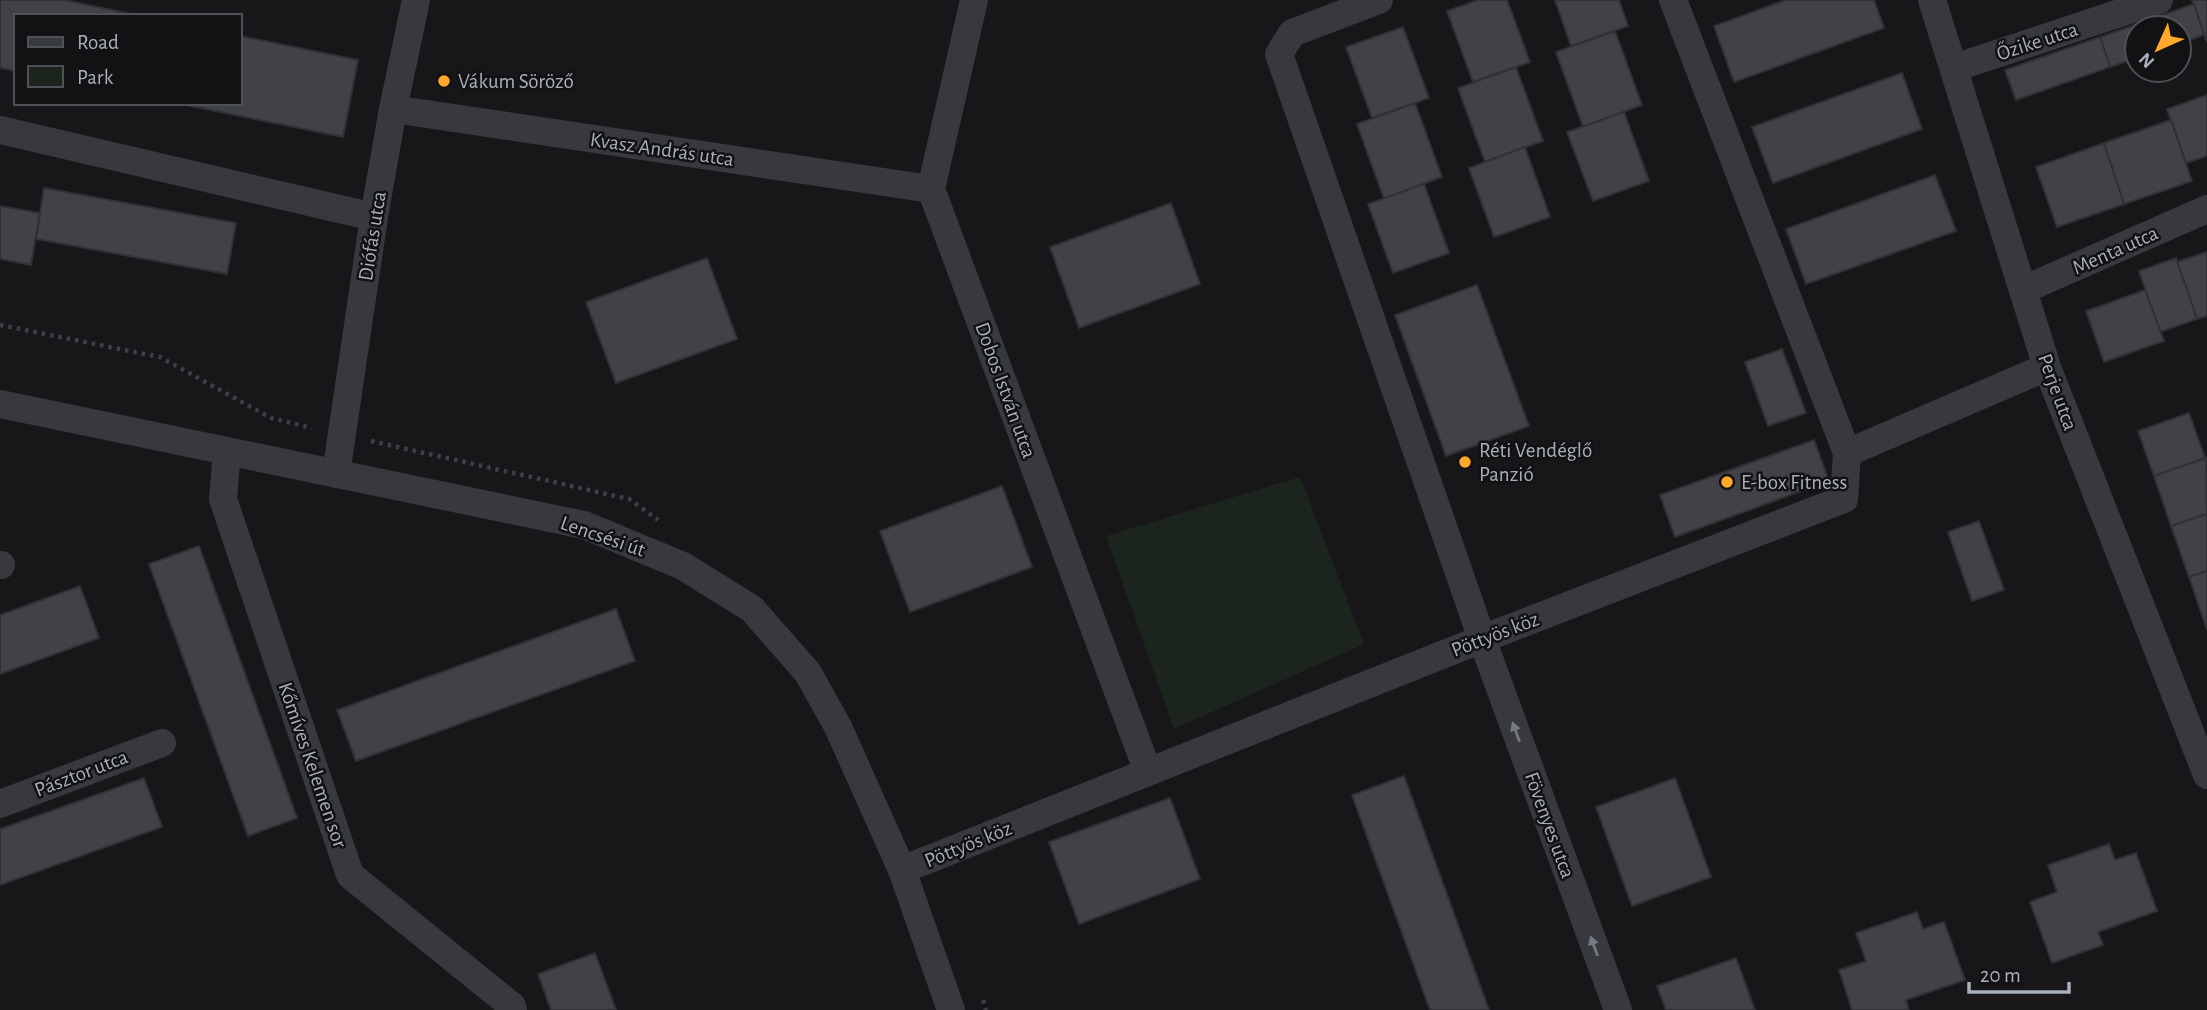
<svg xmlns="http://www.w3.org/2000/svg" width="2207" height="1010" font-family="'Alegreya Sans',sans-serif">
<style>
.green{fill:#1c251d}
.building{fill:#414246;stroke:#303135;stroke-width:2}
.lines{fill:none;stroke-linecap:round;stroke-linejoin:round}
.path{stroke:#3d4046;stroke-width:4.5;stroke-dasharray:3.5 5;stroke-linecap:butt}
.street{stroke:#37393e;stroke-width:28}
.oneway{fill:#757a82}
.poi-dot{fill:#ffa829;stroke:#121214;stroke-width:2.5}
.labels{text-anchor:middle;stroke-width:5;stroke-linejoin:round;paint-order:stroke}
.street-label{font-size:21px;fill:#a8afba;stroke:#121214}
.poi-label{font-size:21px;fill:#a8afba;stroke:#121214;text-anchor:start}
</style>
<rect width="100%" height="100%" fill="#171719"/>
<!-- green -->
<polygon class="green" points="1300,477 1364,644 1174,729 1106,536"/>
<!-- building -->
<g class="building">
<polygon points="0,0 64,0 141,16 16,16 16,71 0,68"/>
<polygon points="1478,0 1507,0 1530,62 1473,82 1447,11"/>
<polygon points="1555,0 1619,0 1628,26 1571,46"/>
<polygon points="1786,0 1874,0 1884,28 1734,82 1714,26"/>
<polygon points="2192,0 2207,0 2207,42 2204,35"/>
<polygon points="2194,4 2204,35 2179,44 2179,28 2137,28 2137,58 2110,67 2100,37"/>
<polygon points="1403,27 1429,98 1372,118 1346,47"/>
<polygon points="1615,31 1642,105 1583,127 1556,52"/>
<polygon points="240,36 358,60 343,137 176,103 240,103"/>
<polygon points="2100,37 2110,67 2016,100 2005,70"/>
<polygon points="1516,67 1543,141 1485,162 1458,88"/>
<polygon points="1902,73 1922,129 1773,183 1752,127"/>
<polygon points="2207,95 2207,156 2186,163 2167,109"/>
<polygon points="1415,103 1442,177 1384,199 1357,124"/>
<polygon points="1624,112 1649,181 1593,201 1567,132"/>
<polygon points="2171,120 2192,181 2124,204 2104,143"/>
<polygon points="2104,143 2124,204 2057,227 2036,167"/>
<polygon points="1525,147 1550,217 1494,237 1469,168"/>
<polygon points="1935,175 1956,231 1806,284 1786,229"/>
<polygon points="1424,184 1449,253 1393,273 1368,204"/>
<polygon points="44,188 236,223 227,274 36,239"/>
<polygon points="1171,203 1200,284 1079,328 1050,247"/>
<polygon points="0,206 40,213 31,265 0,259"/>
<polygon points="2207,252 2207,316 2197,319 2177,262"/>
<polygon points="707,258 737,339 616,383 586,302"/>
<polygon points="2176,258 2197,319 2160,332 2139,271"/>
<polygon points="1477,285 1529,426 1446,456 1395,315"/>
<polygon points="2145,290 2164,341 2104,362 2086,311"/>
<polygon points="1782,349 1806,413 1768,426 1745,362"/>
<polygon points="2189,413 2205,458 2154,476 2138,431"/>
<polygon points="1814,440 1829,481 1675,537 1660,495"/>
<polygon points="2206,458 2207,514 2171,526 2154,476"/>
<polygon points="1002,486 1032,567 910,612 880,531"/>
<polygon points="2207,514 2207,571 2189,577 2171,526"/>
<polygon points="1979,521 2004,590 1972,601 1948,532"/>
<polygon points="199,546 297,818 248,836 149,564"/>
<polygon points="2207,571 2207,630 2189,577"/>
<polygon points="80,586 99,638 0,674 0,615"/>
<polygon points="616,609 635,661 356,761 337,710"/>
<polygon points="1404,776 1489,1010 1430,1010 1352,795"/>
<polygon points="144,778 162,827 0,885 0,829"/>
<polygon points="1675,778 1711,877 1632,906 1596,807"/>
<polygon points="1170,798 1200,879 1079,924 1049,842"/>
<polygon points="2109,844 2115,860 2136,853 2157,911 2098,932 2103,945 2052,963 2030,902 2057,892 2048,865"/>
<polygon points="1917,912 1923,929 1944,922 1965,980 1906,1000 1909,1010 1852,1010 1839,970 1866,961 1856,933"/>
<polygon points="595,953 616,1010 551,1010 538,974"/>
<polygon points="1736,958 1755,1010 1666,1010 1657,986"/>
</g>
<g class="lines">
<!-- path -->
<g class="path">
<polyline points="0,325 160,357 271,418 312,428"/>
<polyline points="371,441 629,499 658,520"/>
<polyline points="983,1000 986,1010"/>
</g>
<!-- street -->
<g class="street">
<polyline points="974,0 931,189 1148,772"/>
<polyline points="1379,0 1292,33 1279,54 1482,639 1618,1010"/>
<polyline points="1932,0 2047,367 2207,775"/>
<polyline points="1954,68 2159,0"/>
<polyline points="393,109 931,189"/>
<polyline points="0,130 374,217"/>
<polyline points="2023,290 2207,209"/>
<polyline points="0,404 584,525 683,566 752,609 808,673 838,727 902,870 951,1010"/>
<polyline points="227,452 223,499 350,875 512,1006 513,1010"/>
<polyline points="1847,453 2047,367"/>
<polyline points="336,474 374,217 393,109 416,0"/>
<polyline points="0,565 1,565"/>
<polyline points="0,804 162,743"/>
<polyline points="902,870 1482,639 1844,499 1847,453 1673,0"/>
</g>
</g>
<!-- one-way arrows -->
<defs><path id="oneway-solid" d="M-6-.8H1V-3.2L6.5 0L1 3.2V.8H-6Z" transform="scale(1.75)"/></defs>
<g class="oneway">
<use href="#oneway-solid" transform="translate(1516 732) rotate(-110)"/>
<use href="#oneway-solid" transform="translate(1594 946) rotate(-110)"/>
</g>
<!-- markers -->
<g class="poi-dot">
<circle cx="444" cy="81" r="7"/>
<circle cx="1465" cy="462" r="7"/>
<circle cx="1727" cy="482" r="7"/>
</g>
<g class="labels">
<!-- street labels -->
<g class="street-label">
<text transform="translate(2037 41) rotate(-18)" y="7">Őzike utca</text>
<text transform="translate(662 149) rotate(8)" y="7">Kvasz András utca</text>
<text transform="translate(372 236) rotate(-81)" y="7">Diófás utca</text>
<text transform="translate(2115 250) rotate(-24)" y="7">Menta utca</text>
<text transform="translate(1006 390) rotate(70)" y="7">Dobos István utca</text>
<text transform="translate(2058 392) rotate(70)" y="7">Perje utca</text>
<text transform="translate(603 536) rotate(19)" y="7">Lencsési út</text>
<text transform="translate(1495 634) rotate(-21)" y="7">Pöttyös köz</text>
<text transform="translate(313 765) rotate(71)" y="7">Kőmíves Kelemen sor</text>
<text transform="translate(81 773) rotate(-21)" y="7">Pásztor utca</text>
<text transform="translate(1550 825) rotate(70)" y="7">Fövenyes utca</text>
<text transform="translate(968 844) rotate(-22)" y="7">Pöttyös köz</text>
</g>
<!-- poi labels -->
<g class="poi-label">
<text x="458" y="88">Vákum Söröző</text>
<text x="1479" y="457">Réti Vendéglő<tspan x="1479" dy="24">Panzió</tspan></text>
<text x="1741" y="489">E-box Fitness</text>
</g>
</g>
<!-- legend -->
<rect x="14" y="14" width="228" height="91" fill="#121214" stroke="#4e5156" stroke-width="2"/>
<rect x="28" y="37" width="35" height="10" fill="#37393e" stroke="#4e5156" stroke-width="2"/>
<text x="77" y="49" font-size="21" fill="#a8afba">Road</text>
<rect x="28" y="66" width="35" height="21" fill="#1c251d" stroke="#4e5156" stroke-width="2"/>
<text x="77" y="84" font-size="21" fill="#a8afba">Park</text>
<!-- north arrow -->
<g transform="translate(2158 49) rotate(225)"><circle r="33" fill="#121214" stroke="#4e5156" stroke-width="2"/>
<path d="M0-5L12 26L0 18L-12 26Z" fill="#ffa829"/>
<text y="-10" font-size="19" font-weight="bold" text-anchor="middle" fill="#a8afba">N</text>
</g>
<!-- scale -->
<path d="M1969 982v10h100v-10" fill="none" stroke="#a8afba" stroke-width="3.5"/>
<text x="1980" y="982" font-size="21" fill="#a8afba" stroke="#121214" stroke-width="5" paint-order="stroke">20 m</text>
</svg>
